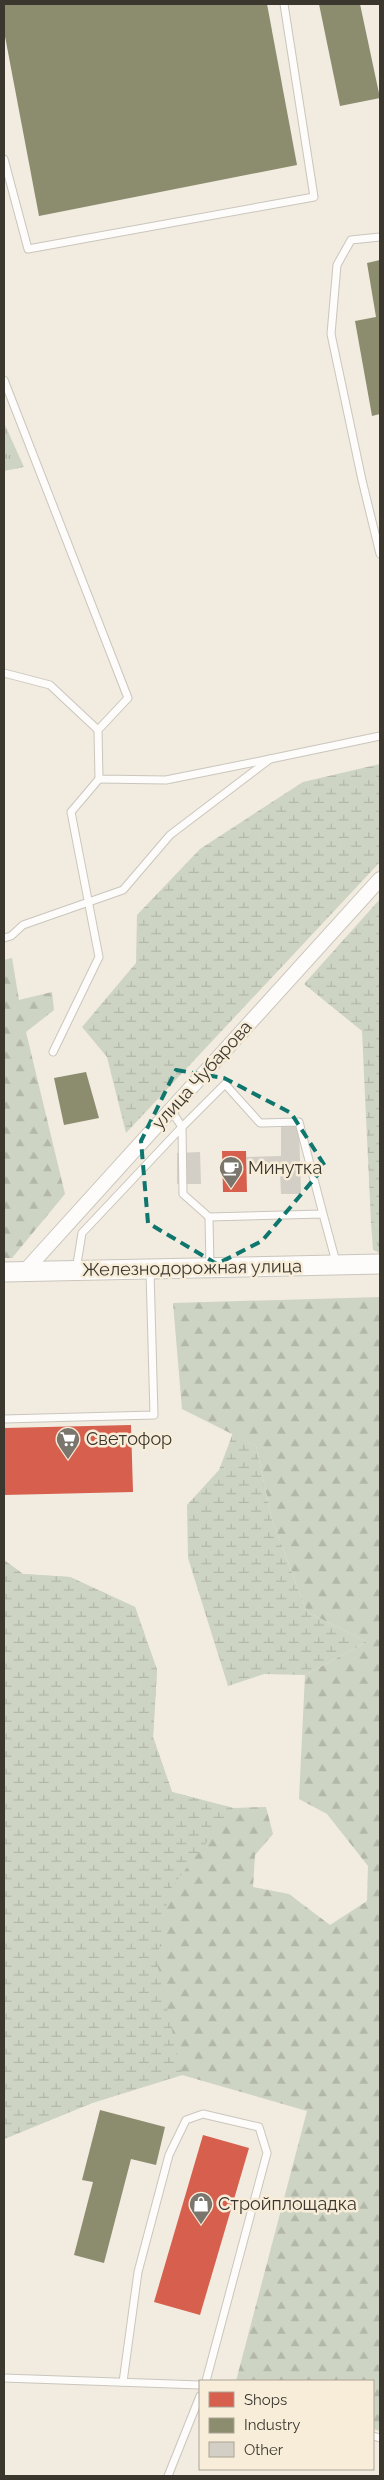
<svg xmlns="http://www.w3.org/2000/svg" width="384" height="2480" font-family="Raleway,sans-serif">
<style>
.grass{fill:url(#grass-tufts)}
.forest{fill:url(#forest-firs)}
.wetland{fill:url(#wetland-marsh)}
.shops{fill:#d6604d}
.industry{fill:#8c8c6e}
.building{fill:#d3cfc6}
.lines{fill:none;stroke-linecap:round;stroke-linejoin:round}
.lane-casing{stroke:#cac6bd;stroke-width:9}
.street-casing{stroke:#cac6bd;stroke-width:16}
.secondary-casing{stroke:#cac6bd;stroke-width:21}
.lane{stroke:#fdfcfa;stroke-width:7}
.street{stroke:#fdfcfa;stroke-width:14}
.secondary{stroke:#fdfcfa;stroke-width:19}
.marked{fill:none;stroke:#0f766e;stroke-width:4;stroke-dasharray:10 6;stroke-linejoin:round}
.labels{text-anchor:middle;stroke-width:5;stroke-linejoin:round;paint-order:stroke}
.street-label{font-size:18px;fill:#3b372f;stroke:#f8edd9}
.poi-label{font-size:18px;fill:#3b372f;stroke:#f8edd9;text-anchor:start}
</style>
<defs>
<pattern id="grass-tufts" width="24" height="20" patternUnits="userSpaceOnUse" patternTransform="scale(1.25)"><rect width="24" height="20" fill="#ced4c4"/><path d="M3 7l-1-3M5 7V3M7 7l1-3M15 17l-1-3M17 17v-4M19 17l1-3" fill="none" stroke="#b2b7a9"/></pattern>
<pattern id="forest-firs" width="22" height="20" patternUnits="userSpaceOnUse" patternTransform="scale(1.25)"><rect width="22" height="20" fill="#ced4c4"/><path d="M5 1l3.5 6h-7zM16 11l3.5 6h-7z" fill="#b2b7a9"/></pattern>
<pattern id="wetland-marsh" width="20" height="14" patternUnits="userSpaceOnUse" patternTransform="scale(1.25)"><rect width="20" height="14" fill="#ced4c4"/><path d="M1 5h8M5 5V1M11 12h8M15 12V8" fill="none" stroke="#b2b7a9"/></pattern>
</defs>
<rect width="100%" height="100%" fill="#f1ebe0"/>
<!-- grass -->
<g class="grass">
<polygon points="4,423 24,467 4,471"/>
<polygon points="371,1223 380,1226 380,1253 373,1250"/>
</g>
<!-- forest -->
<g class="forest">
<polygon points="12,958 19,1000 52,992 54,1010 26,1032 65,1194 12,1258 4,1258 4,960"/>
<polygon points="380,1297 380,2431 373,2429 373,2381 236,2381 307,2111 182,2075 92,2103 4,2139 4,1560 23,1574 70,1577 135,1607 157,1670 153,1737 172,1792 233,1808 266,1807 273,1834 255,1855 253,1887 289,1894 330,1925 367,1901 368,1866 327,1814 299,1799 305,1675 367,1642 307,1612 272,1520 256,1446 182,1409 173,1303"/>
</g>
<!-- wetland -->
<g class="wetland">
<polygon points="380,764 380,862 126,1133 107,1057 82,1027 136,963 137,915 200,849 303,782"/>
<polygon points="380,899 380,1226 371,1223 362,1031 304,984"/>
<polygon points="233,1433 256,1446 272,1520 307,1612 367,1642 305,1675 264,1674 228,1686 188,1558 187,1505 219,1470"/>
<polygon points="4,1560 23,1574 70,1577 135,1607 157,1670 153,1737 172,1792 233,1808 169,1891 157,1962 182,2075 92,2103 4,2139"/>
</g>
<!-- shops -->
<g class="shops">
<polygon points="222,1151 246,1151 247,1192 223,1192"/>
<polygon points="131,1425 133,1492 4,1495 4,1428"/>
<polygon points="203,2135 249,2148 200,2315 154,2302"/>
</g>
<!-- industry -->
<g class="industry">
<polygon points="4,4 267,4 297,165 39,216 4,31"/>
<polygon points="319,4 360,4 380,98 340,106"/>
<polygon points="380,260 380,414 372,416 355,321 376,317 367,263"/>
<polygon points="86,1072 99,1118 64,1125 54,1078"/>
<polygon points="100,2110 165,2127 156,2165 131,2159 104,2263 74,2255 93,2182 82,2180"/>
</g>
<!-- building -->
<g class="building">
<polygon points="281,1125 299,1125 301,1194 281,1194 280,1170 247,1170 246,1157 281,1156"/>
<polygon points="200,1152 201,1184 177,1184 177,1153"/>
</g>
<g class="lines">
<!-- lane casing -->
<g class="lane-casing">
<g id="lane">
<polyline points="4,159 28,249 314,197 284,4"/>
<polyline points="380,237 351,240 337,265 331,334 362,480 380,554"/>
<polyline points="4,380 128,698 98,730 99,779 166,780 270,759"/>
<polyline points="4,673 50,685 98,730"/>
<polyline points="4,938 11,936 23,925 123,890 170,835 270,759 380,736"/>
<polyline points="53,1052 99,957 71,812 99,779"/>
<polyline points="323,1214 299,1122 260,1123 225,1084 182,1127 183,1194 209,1217 323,1214 336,1262"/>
<polyline points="209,1217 210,1267"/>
<polyline points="76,1270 82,1233 182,1127 171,1110"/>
<polyline points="4,1419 154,1415 150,1271"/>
<polyline points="4,2378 200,2385"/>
<polyline points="123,2382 138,2272 169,2155 186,2120 203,2114 259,2127 267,2153 206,2381"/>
<polyline points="373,2436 380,2438"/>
<polyline points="168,2476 200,2396"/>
</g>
</g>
<!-- street casing -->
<g class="street-casing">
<polyline id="street" points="25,1271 380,879"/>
</g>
<!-- secondary casing -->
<g class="secondary-casing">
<polyline id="secondary" points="4,1272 380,1264"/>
</g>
<!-- lane -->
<use href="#lane" class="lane"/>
<!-- street -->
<use href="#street" class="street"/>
<!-- secondary -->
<use href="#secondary" class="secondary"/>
</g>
<!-- marked area -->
<path class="marked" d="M 176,1070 L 224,1078 L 291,1113 L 325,1166 L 262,1241 L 217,1264 L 148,1223 L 141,1141 Z"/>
<!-- icons -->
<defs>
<g id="cafe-pin" transform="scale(1.25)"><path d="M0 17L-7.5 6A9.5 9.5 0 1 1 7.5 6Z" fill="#7b766d" stroke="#f8edd9"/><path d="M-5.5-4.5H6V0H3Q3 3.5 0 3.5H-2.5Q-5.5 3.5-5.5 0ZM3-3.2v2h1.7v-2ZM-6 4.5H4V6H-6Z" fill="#fff"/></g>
<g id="supermarket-pin" transform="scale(1.25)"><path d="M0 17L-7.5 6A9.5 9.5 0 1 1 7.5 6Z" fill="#7b766d" stroke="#f8edd9"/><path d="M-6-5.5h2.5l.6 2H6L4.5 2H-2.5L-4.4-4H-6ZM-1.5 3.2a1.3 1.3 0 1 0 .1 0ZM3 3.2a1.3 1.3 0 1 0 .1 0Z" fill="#fff"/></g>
<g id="shop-pin" transform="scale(1.25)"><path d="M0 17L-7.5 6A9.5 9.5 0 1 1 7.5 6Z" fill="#7b766d" stroke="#f8edd9"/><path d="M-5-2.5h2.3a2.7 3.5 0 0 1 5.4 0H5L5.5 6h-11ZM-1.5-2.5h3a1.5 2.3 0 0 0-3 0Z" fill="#fff"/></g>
</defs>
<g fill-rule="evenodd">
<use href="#cafe-pin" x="231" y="1168"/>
<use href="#supermarket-pin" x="68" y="1439"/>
<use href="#shop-pin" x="201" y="2204"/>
</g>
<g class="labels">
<!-- street labels -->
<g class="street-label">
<text transform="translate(202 1075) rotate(-48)" y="6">улица Чубарова</text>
<text transform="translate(192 1268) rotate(-1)" y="6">Железнодорожная улица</text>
</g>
<!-- poi labels -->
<g class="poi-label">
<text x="248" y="1174">Минутка</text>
<text x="86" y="1445">Светофор</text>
<text x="218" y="2210">Стройплощадка</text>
</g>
</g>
<!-- border -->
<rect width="384" height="2480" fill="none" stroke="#3b372f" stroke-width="10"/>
<!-- legend -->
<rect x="199" y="2380" width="175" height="90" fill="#f8edd9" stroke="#aca495"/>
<rect x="209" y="2392" width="25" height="15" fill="#d6604d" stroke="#aca495"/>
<text x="244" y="2405" font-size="15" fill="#3b372f">Shops</text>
<rect x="209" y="2418" width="25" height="15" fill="#8c8c6e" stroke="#aca495"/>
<text x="244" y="2430" font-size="15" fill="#3b372f">Industry</text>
<rect x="209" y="2442" width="25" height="15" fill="#d3cfc6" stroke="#aca495"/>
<text x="244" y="2455" font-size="15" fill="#3b372f">Other</text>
</svg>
